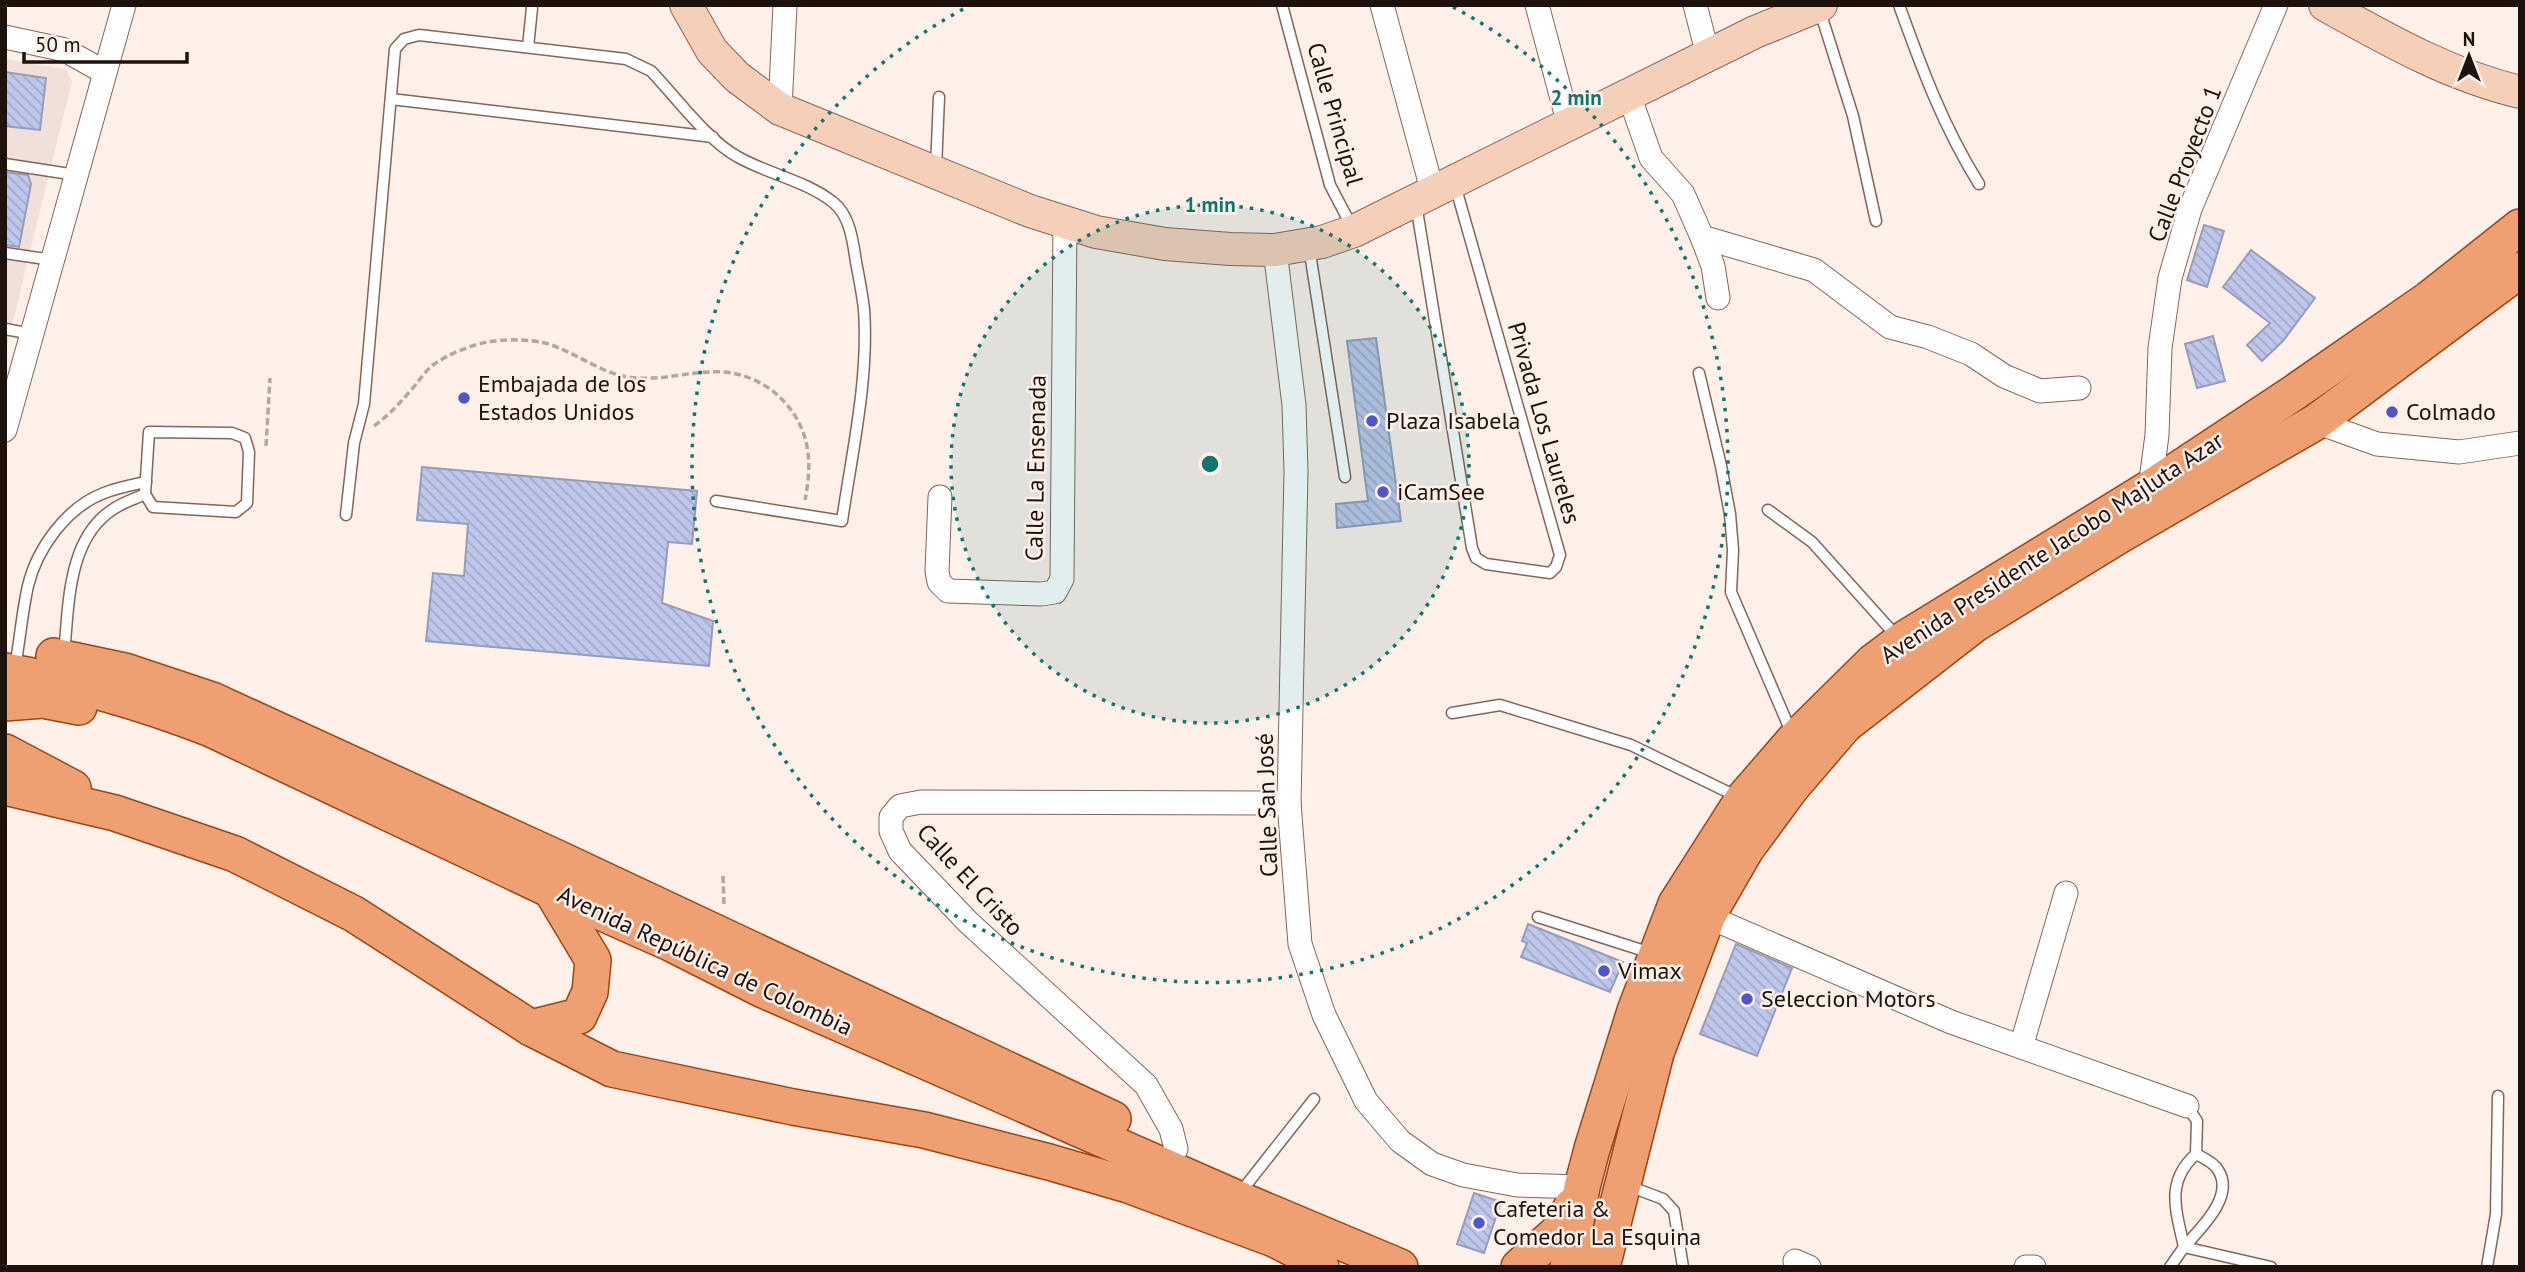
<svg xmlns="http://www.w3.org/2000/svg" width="2525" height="1272" font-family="'PT Sans',sans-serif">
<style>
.built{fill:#f1dfd9}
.building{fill:url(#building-back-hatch);stroke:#969cba;stroke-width:2}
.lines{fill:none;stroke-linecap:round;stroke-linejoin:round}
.service-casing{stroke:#846558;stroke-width:13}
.minor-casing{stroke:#846558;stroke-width:25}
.secondary-casing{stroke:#846558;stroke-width:34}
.primary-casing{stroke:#9d4513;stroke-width:38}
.path{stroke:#b4a6a0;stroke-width:3.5;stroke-dasharray:7 3.5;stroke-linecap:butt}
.service{stroke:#fff;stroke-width:10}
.minor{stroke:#fff;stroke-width:23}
.secondary{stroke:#f6cfb9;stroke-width:32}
.primary{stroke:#eea073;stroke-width:35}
.ring{fill:none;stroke:#0f766e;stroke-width:3.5;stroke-dasharray:3.5 7}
.poi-dot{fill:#4f56cc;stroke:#fff0ea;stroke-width:2.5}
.labels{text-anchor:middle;stroke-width:5;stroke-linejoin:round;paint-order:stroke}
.street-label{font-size:24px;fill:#1e120d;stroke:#fff0ea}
.poi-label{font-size:24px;fill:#1e120d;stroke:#fff0ea;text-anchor:start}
.centre{fill:#0f766e;stroke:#fff0ea;stroke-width:3.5}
.ring-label{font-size:21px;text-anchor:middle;font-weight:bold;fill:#0f766e;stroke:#fff0ea;stroke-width:5;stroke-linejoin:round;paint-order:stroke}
</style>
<defs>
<pattern id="building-back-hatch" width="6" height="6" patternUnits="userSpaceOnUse" patternTransform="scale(1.75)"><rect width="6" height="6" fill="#bec6eb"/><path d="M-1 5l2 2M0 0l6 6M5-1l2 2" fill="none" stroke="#a3a9c8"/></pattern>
</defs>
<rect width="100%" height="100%" fill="#fff0ea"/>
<!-- built -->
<polygon class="built" points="5,59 66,69 72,81 5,354"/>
<!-- building -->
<g class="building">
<polygon points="5,72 46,78 40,130 5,126"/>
<polygon points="5,172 28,175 31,184 19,247 5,245"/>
<polygon points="2204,225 2224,231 2207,287 2187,280"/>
<polygon points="2251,250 2315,298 2283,341 2262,361 2247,345 2270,323 2223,287"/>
<polygon points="2213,336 2225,381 2197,388 2185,344"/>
<polygon points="1376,338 1401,521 1337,528 1336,504 1368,501 1347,341"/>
<polygon points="422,467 697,491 692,544 668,542 662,603 713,621 709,666 426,641 433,573 464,576 468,524 417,520"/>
<polygon points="1528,924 1623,962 1610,992 1521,957 1527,943 1522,941"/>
<polygon points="1736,944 1792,968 1757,1056 1700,1034"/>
<polygon points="1474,1193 1501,1202 1484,1253 1457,1244"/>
</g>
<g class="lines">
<!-- service casing -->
<g class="service-casing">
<g id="service">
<polyline points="1282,5 1330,185 1353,229"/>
<path d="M 1899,5 C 1922,69 1943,126 1979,184"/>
<polyline points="1819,8 1853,116 1876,221"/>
<polyline points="528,47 532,8"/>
<polyline points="391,99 713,137"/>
<polyline points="5,164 76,175"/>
<polyline points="936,168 939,97"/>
<polyline points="1416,204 1472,548 1476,558 1486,564 1550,573 1556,567 1560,555 1455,185"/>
<polyline points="1309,247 1345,477"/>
<polyline points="5,253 52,260"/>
<polyline points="5,329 32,334"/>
<polyline points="1699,373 1721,466 1730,514 1733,550 1731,592 1792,734"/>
<polygon points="149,432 232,433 245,438 249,452 247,503 236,512 153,507 145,494"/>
<polyline points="1768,510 1812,542 1899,639"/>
<path d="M 346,515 L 354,443 L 364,404 L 395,49 L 404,39 L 419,35 L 626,59 L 651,71 C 675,96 708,141 738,157 C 768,174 807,181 834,203 C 850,216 853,242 856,262 C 859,277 862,293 864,309 C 869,379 852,452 842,521 L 716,501"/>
<path d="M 64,654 C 69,605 67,537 115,508 C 124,502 135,499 145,494"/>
<path d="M 15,667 C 20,640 22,612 28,586 C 37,548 67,507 104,493 C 117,488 132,485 146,482"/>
<polyline points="1452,713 1500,705 1631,745 1738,797"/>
<polyline points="1538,917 1651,953"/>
<polyline points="1626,1185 1663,1199 1674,1211 1683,1267"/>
<polyline points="1240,1193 1314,1099"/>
<path d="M 2184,1247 C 2201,1228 2239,1193 2215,1166 C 2210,1161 2202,1157 2196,1154"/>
<polyline points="2184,1247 2271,1267"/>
<path d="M 2170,1267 L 2184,1247 C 2176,1210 2165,1182 2196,1154 L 2197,1121 L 2187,1106"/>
<polyline points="2487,1267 2496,1214 2498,1096"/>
</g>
</g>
<!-- minor casing -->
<g class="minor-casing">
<g id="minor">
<polyline points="1382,5 1433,193"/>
<polyline points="1537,5 1569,125"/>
<polyline points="1695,5 1708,55"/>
<polyline points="5,37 65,50 104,72"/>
<polyline points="1629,95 1651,158 1683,194 1702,237 1814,270 1890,327 1928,337 1971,354 2004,376 2040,391 2079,388"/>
<polyline points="780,109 785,5"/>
<polyline points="1702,237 1713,266 1718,298"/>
<polyline points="1275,250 1294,405 1296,472 1289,803 1300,944 1324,1015 1366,1101 1400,1141 1432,1164 1463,1175 1517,1185 1582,1187"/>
<polyline points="2316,422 2377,444 2459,452 2520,443"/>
<polyline points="5,430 124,5"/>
<polyline points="2153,494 2150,488 2157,435 2160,348 2170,278 2190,209 2276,5"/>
<polyline points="940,497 937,571 939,582 948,591 1041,594 1055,592 1062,579 1065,222"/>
<polyline points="1695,911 1951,1022 2187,1106"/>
<polyline points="2021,1047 2066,893"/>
<polyline points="1176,1149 1171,1129 1146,1085 968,922 900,851 891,831 891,817 900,806 921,802 1289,803"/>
<polyline points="1795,1261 1809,1267"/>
<polyline points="2026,1267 2034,1267"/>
</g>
</g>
<!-- secondary casing -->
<g class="secondary-casing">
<g id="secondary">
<polyline points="686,5 712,51 737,77 780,109 1030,211 1096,232 1165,244 1230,249 1275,250 1322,242 1354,231 1755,32 1821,5"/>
<path d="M 2325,5 C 2388,40 2449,75 2520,92"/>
</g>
</g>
<!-- primary casing -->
<g class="primary-casing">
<g id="primary">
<polyline points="54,656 125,671 212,700 557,858 1113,1119"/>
<path d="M 5,671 C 76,683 144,703 211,729 L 551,890 L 672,944 L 761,989 L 1236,1198 L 1400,1267"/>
<polyline points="5,703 43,700 79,707"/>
<polyline points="5,752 73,788"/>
<polyline points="5,787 115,813 235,854 354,914 531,1028 612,1069 793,1107 924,1130 1049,1162 1128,1185 1274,1239 1311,1258 1321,1267"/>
<polyline points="531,1028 579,1016 590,992 593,960 551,890"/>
<polyline points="1519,1267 1558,1232 1572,1206"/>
<polyline points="1568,1267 1582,1187 1592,1149 1635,1011 1676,904 1743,799 1794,740 1873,662 1901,641 2150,488 2295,392 2429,299 2520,227"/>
<polyline points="1602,1267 1656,1053 1708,915 1746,849 1791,788 1845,725 1975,624 2120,535 2316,422 2520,270"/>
</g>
</g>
<!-- path -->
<g class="path">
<path d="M 374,426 C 389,415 400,403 412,389 C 419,381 425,371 433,365 C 448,354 469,346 487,342 C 504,339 527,339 545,343 C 574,351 598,372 628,377 C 661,382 691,370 723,372 C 766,375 803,409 808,453 C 810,468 808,485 805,500"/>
<polyline points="266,446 270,378"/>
<polyline points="723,876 724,905"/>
</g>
<!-- service -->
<use href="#service" class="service"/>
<!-- minor -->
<use href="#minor" class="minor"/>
<!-- secondary -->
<use href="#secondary" class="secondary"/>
<!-- primary -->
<use href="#primary" class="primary"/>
</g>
<!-- distance rings -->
<circle cx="1210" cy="464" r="259" fill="#0f766e" fill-opacity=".12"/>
<g class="ring">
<circle cx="1210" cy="464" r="259"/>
<path d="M1453 7A518 518 0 1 1 967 7"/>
</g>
<!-- markers -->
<g class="poi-dot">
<circle cx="464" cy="398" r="7"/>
<circle cx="2392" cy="412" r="7"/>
<circle cx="1372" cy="421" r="7"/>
<circle cx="1383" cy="492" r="7"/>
<circle cx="1604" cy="971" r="7"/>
<circle cx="1747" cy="999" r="7"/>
<circle cx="1479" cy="1223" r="7"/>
</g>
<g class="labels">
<!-- street labels -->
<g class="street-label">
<text transform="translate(1335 114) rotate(74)" y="8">Calle Principal</text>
<text transform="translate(2185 164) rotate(-69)" y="8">Calle Proyecto 1</text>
<text transform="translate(1544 423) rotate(74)" y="8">Privada Los Laureles</text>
<text transform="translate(1036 468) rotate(-89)" y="8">Calle La Ensenada</text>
<text transform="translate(2052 548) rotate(-33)" y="8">Avenida Presidente Jacobo Majluta Azar</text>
<text transform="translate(1267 805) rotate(-92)" y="8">Calle San José</text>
<text transform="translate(970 880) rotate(47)" y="8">Calle El Cristo</text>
<text transform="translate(705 961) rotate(25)" y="8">Avenida República de Colombia</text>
</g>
<!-- poi labels -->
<g class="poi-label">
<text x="478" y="392">Embajada de los<tspan x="478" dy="28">Estados Unidos</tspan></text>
<text x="2406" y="420">Colmado</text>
<text x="1386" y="429">Plaza Isabela</text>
<text x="1397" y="500">iCamSee</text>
<text x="1618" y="979">Vimax</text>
<text x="1761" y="1007">Seleccion Motors</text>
<text x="1493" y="1217">Cafeteria &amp;<tspan x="1493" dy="28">Comedor La Esquina</tspan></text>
</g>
</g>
<circle cx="1210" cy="464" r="10" class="centre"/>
<g class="ring-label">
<text x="1576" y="105">2 min</text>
<text x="1210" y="212">1 min</text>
</g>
<!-- border -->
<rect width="2525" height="1272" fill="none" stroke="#1e120d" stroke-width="14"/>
<!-- north arrow -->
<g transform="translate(2469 56)" stroke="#fff0ea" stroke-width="5" paint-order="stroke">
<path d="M0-5L12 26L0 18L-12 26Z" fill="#1e120d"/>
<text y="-10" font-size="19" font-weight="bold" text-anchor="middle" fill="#1e120d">N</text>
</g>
<!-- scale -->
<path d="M24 52v10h163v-10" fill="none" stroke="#1e120d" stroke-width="3.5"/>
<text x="35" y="52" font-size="21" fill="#1e120d" stroke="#fff0ea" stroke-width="5" paint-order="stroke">50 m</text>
</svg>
